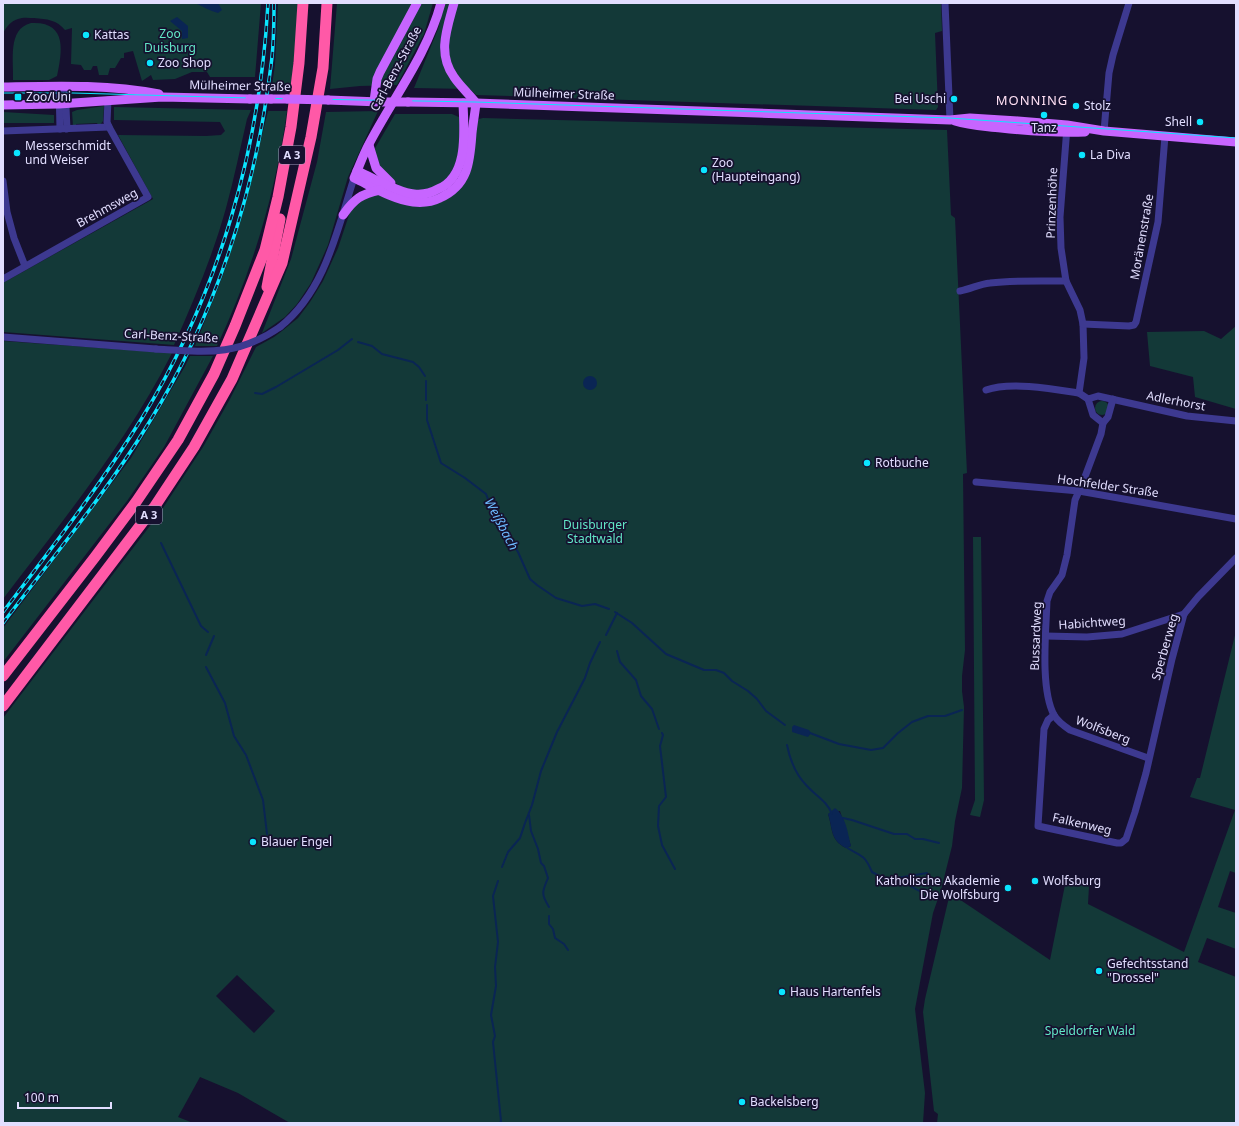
<svg xmlns="http://www.w3.org/2000/svg" width="1239" height="1126" font-family="'Noto Sans',sans-serif">
<style>
.green{fill:#133938;fill-rule:evenodd}
.water{fill:#0a2554}
.lines{fill:none;stroke-linecap:round;stroke-linejoin:round}
.stream{stroke:#0a2554;stroke-width:2}
.minor{stroke:#3d3990;stroke-width:7}
.major{stroke:#c765ff;stroke-width:9}
.highway{stroke:#ff59a7;stroke-width:11}
.tram{stroke:#0ae5ff;stroke-width:1}
.rail-casing{stroke:#0ae5ff;stroke-width:3.5}
.rail{stroke:#16112f;stroke-width:2;stroke-dasharray:6;stroke-linecap:butt}
.minor-bridge{stroke:#3d3990;stroke-width:7}
.major-bridge{stroke:#c765ff;stroke-width:9}
.poi-dot{fill:#0ae5ff;stroke:#16112f;stroke-width:1.5}
.labels{text-anchor:middle;stroke-width:3.5;stroke-linejoin:round;paint-order:stroke}
.shield{fill:#16112f;stroke:#a5a0c1;stroke-width:1}
.shield-label{font-size:11px;font-weight:bold;fill:#e2deff}
.park-label{font-size:12px;fill:#62e8c7;stroke:#16112f}
.poi-label{font-size:12px;fill:#e2deff;stroke:#16112f;text-anchor:start}
.street-label{font-size:12px;fill:#e2deff;stroke:#16112f}
.neighbourhood-label{font-size:13px;letter-spacing:1px;fill:#ffe0f4;stroke:#16112f}
.water-label{font-size:13px;font-style:italic;fill:#6cbaff;stroke:#16112f}
</style>
<rect width="100%" height="100%" fill="#16112f"/>
<!-- green -->
<g class="green">
<path d="M 3,3 L 261,3 L 255,77 L 210,77 L 207,72 L 192,72 L 175,79 L 153,80 L 151,75 L 142,81 L 133,51 L 124,53 L 124,58 L 121,58 L 115,68 L 110,68 L 108,75 L 99,75 L 97,66 L 93,66 L 91,70 L 84,70 L 81,65 L 71,64 L 72,28 L 65,30 C 57,20 47,19 34,18 C 29,18 23,17 18,19 C 11,21 5,28 3,34 Z"/>
<polygon points="278,3 298,3 297,27 291,88 272,86 275,64"/>
<polygon points="337,3 433,3 424,34 397,85 360,86 330,89"/>
<polygon points="445,3 941,3 942,31 935,33 938,107 936,110 476,95 470,89 414,88 438,29"/>
<path d="M 31,23 C 68,21 62,52 57,76 L 49,80 L 13,80 C 14,61 7,29 31,23 Z"/>
<polygon points="104,106 103,121 100,125 98,125 97,123 76,124 76,126 73,126 72,112 77,110"/>
<path d="M 114,107 L 251,110 L 247,119 C 240,149 234,179 226,208 C 213,255 194,300 174,345 L 3,332 L 3,283 L 153,199 L 118,135 L 206,136 L 221,135 L 225,131 L 220,122 L 114,120 Z"/>
<path d="M 268,111 L 287,111 C 276,192 252,272 217,346 L 195,346 L 223,275 L 243,213 Z"/>
<polygon points="378,111 348,177 328,245 311,283 297,304 285,317 262,333 291,259 317,162 326,112"/>
<polygon points="3,112 54,115 54,123 3,123"/>
<polygon points="395,114 452,114 461,118 458,159 448,178 434,188 415,191 399,186 378,165 374,150"/>
<path d="M 483,118 L 947,130 L 951,215 L 955,218 L 967,473 L 963,474 L 965,650 L 962,676 L 962,691 L 964,707 L 962,788 L 955,821 L 952,846 L 941,890 L 933,913 L 915,1009 L 925,1093 L 923,1123 L 290,1123 L 238,1093 L 200,1077 L 178,1117 L 193,1123 L 3,1123 L 3,718 L 159,514 L 203,447 L 230,399 L 256,347 L 274,337 L 282,331 L 298,318 L 310,302 L 323,281 L 338,248 L 351,209 L 357,203 L 374,195 L 453,193 L 477,122 L 479,119 ZM 840,811 L 851,846 L 846,848 C 830,840 833,829 828,814 ZM 237,975 L 275,1011 L 254,1033 L 216,996 Z"/>
<polygon points="1236,326 1236,409 1195,397 1193,377 1150,366 1147,332 1204,331 1221,339"/>
<path d="M 3,341 L 172,353 C 127,442 63,520 3,599 Z"/>
<polygon points="190,356 213,356 164,447 127,501 3,662 3,628 131,458 184,368"/>
<circle cx="1102" cy="408" r="7"/>
<polygon points="973,537 981,537 984,800 980,817 970,815 975,800"/>
<polygon points="1236,631 1236,873 1230,871 1218,907 1236,913 1236,949 1207,938 1198,962 1236,977 1236,1123 937,1123 938,1114 934,1111 923,1012 925,999 950,893 1050,960 1066,880 1089,886 1088,904 1184,952 1235,810 1190,797 1197,778 1200,778"/>
</g>
<!-- water -->
<g class="water">
<path d="M 195,3 L 218,3 L 222,10 L 218,13 C 210,11 202,6 195,3 Z"/>
<polygon points="177,17 188,26 188,38 182,39 182,31 170,21"/>
<circle cx="590" cy="383" r="7"/>
<polygon points="794,725 809,730 811,733 808,737 792,732 792,727"/>
<path d="M 835,808 C 846,816 848,834 851,846 L 846,848 C 830,840 833,829 828,814 Z"/>
</g>
<g class="lines">
<!-- stream -->
<g class="stream">
<polyline points="358,342 372,346 382,354 413,362 419,367 425,376"/>
<polyline points="255,393 262,394 276,387 338,350 352,339"/>
<polyline points="426,400 426,381"/>
<polyline points="427,405 427,420 441,463 465,478 486,494 492,510 518,552 530,579 537,585 556,598 582,606 595,604 609,609"/>
<polyline points="161,543 201,626 208,632"/>
<polyline points="615,612 632,623 666,654 704,670 716,670 724,673 732,681 748,691 757,699 766,711 785,725"/>
<polyline points="606,635 617,613"/>
<polyline points="617,651 620,662 636,680 641,696 652,709 659,729"/>
<polyline points="206,655 214,636"/>
<polyline points="206,667 225,703 234,736 246,755 263,800 267,834"/>
<polyline points="662,733 663,735 660,746 666,797 659,806 658,826 662,845 675,869"/>
<polyline points="810,733 839,744 871,750 883,748 898,733 912,722 928,716 945,716 962,710"/>
<path d="M 787,745 C 790,760 796,775 807,786 C 816,796 827,801 832,814"/>
<path d="M 529,815 L 531,831 L 538,849 L 541,863 L 544,866 L 548,878 C 542,892 541,894 549,907"/>
<polyline points="843,818 852,820 894,834 907,834 915,839 923,839 939,843"/>
<path d="M 846,847 C 861,857 864,853 872,872 L 883,878 L 896,878 L 923,893"/>
<polyline points="502,867 508,852 520,838 525,823 532,805 541,771 557,732 585,678 590,663 600,642"/>
<polyline points="897,878 927,873"/>
<polyline points="498,881 493,896 498,942 495,967 496,986 491,1015 495,1036 493,1042 501,1121 500,1123"/>
<polyline points="549,916 549,924 553,929 555,938 564,944 568,950"/>
</g>
<!-- minor -->
<g class="minor">
<polyline points="945,3 950,120"/>
<polyline points="59,86 60,129"/>
<polyline points="65,86 67,129"/>
<path d="M 1067,127 L 1060,217 L 1061,248 L 1066,281 L 1080,310 L 1083,324 L 1084,358 L 1079,393 L 1088,399 L 1093,415 L 1103,423 L 1101,434 L 1083,482 L 1075,500 L 1067,555 L 1062,575 L 1050,592 L 1047,601 C 1046,631 1040,689 1054,715 C 1058,722 1064,726 1070,730 L 1148,758"/>
<polyline points="3,131 109,127"/>
<polyline points="1104,131 1109,73 1113,55 1129,3"/>
<polyline points="3,181 7,212 14,238 25,266"/>
<polyline points="3,279 148,197 109,127 107,122 108,100"/>
<path d="M 960,291 C 971,289 979,284 990,283 C 1015,280 1041,281 1066,281"/>
<polyline points="1083,324 1129,326 1134,325 1136,322 1158,222 1165,136"/>
<path d="M 280,327 C 325,291 337,231 354,178"/>
<polyline points="3,337 156,349"/>
<path d="M 986,390 C 1010,381 1054,389 1079,393"/>
<polyline points="1088,399 1098,396 1187,416 1236,421"/>
<polyline points="1103,423 1108,417 1113,399"/>
<polyline points="976,482 1079,491 1236,519"/>
<polyline points="1046,636 1087,637 1122,634 1184,614"/>
<polyline points="1054,715 1048,720 1044,729 1038,826 1117,843 1121,843 1126,839 1135,812 1146,773 1172,659 1184,614 1198,597 1236,558"/>
</g>
<!-- major -->
<g class="major">
<path d="M 441,3 C 427,55 393,98 369,144 C 363,155 359,167 354,178 C 371,186 394,200 413,202 C 422,203 432,202 440,198 C 469,185 470,161 472,133 C 473,123 475,113 476,103 C 469,94 460,86 454,77 C 437,53 447,29 454,3"/>
<path d="M 3,87 C 56,86 107,84 159,94"/>
<polyline points="271,99 287,99"/>
<polyline points="328,100 380,102"/>
<polyline points="374,101 377,79 380,72 417,3"/>
<polyline points="408,102 476,103 950,120 970,118 1018,121 1067,125 1104,131 1236,142"/>
<polyline points="3,105 59,104 162,97 250,99"/>
<path d="M 955,121 C 970,126 985,126 1001,128 C 1029,131 1057,133 1085,132"/>
<polyline points="369,145 376,168 391,183"/>
<path d="M 357,171 C 374,178 396,192 414,194 C 423,195 431,193 438,189 C 469,176 464,131 463,103"/>
<path d="M 343,215 C 354,199 361,194 380,190"/>
</g>
<!-- highway -->
<g class="highway">
<polyline points="267,287 280,219"/>
<polyline points="3,676 95,557 136,502 178,440 214,374 235,326 265,250 278,197 291,127 299,63 303,3"/>
<polyline points="3,706 155,506 194,447 232,379 282,263 311,137 323,68 327,3"/>
</g>
<!-- tram -->
<polyline class="tram" points="3,93 73,93 250,98 475,102 950,118 1236,138"/>
<!-- rail casing -->
<g class="rail-casing">
<g id="rail">
<path d="M 3,612 C 51,549 100,486 142,418 C 219,293 260,149 268,3"/>
<path d="M 3,623 C 53,557 107,492 150,421 C 216,314 256,190 271,65 C 274,45 274,24 274,3"/>
</g>
</g>
<!-- rail -->
<use href="#rail" class="rail"/>
<!-- minor-bridge -->
<path class="minor-bridge" d="M 156,349 C 205,352 237,357 280,327"/>
<!-- major-bridge -->
<g class="major-bridge">
<polyline points="250,99 271,99"/>
<polyline points="287,99 328,100"/>
<polyline points="381,102 408,102"/>
</g>
</g>
<!-- markers -->
<g class="poi-dot">
<circle cx="86" cy="35" r="4"/>
<circle cx="150" cy="63" r="4"/>
<rect x="14" y="93" width="8" height="8" rx="2"/>
<circle cx="954" cy="99" r="4"/>
<circle cx="1076" cy="106" r="4"/>
<circle cx="1044" cy="115" r="4"/>
<circle cx="1200" cy="122" r="4"/>
<circle cx="17" cy="153" r="4"/>
<circle cx="1082" cy="155" r="4"/>
<circle cx="704" cy="170" r="4"/>
<circle cx="867" cy="463" r="4"/>
<circle cx="253" cy="842" r="4"/>
<circle cx="1035" cy="881" r="4"/>
<circle cx="1008" cy="888" r="4"/>
<circle cx="1099" cy="971" r="4"/>
<circle cx="782" cy="992" r="4"/>
<circle cx="742" cy="1102" r="4"/>
</g>
<g class="labels">
<!-- shield labels -->
<g class="shield">
<rect x="279" y="146" width="26" height="18" rx="3"/>
<rect x="136" y="506" width="26" height="18" rx="3"/>
</g>
<g class="shield-label">
<text x="292" y="159">A 3</text>
<text x="149" y="519">A 3</text>
</g>
<!-- park labels -->
<g class="park-label">
<text x="170" y="38">Zoo<tspan x="170" dy="14">Duisburg</tspan></text>
<text x="595" y="529">Duisburger<tspan x="595" dy="14">Stadtwald</tspan></text>
<text x="1090" y="1035">Speldorfer Wald</text>
</g>
<!-- poi labels -->
<g class="poi-label">
<text x="94" y="39">Kattas</text>
<text x="158" y="67">Zoo Shop</text>
<text x="26" y="101">Zoo/Uni</text>
<text x="946" y="103" text-anchor="end">Bei Uschi</text>
<text x="1084" y="110">Stolz</text>
<text x="1192" y="126" text-anchor="end">Shell</text>
<text x="1044" y="132" text-anchor="middle">Tanz</text>
<text x="25" y="150">Messerschmidt<tspan x="25" dy="14">und Weiser</tspan></text>
<text x="1090" y="159">La Diva</text>
<text x="712" y="167">Zoo<tspan x="712" dy="14">(Haupteingang)</tspan></text>
<text x="875" y="467">Rotbuche</text>
<text x="261" y="846">Blauer Engel</text>
<text x="1000" y="885" text-anchor="end">Katholische Akademie<tspan x="1000" dy="14">Die Wolfsburg</tspan></text>
<text x="1043" y="885">Wolfsburg</text>
<text x="1107" y="968">Gefechtsstand<tspan x="1107" dy="14">"Drossel"</tspan></text>
<text x="790" y="996">Haus Hartenfels</text>
<text x="750" y="1106">Backelsberg</text>
</g>
<!-- street labels -->
<g class="street-label">
<text transform="translate(396 69) rotate(-62)" y="4">Carl-Benz-Straße</text>
<text transform="translate(240 86) rotate(1)" y="4">Mülheimer Straße</text>
<text transform="translate(564 94) rotate(2)" y="4">Mülheimer Straße</text>
<text transform="translate(1052 203) rotate(-88)" y="4">Prinzenhöhe</text>
<text transform="translate(107 208) rotate(-29)" y="4">Brehmsweg</text>
<text transform="translate(1142 237) rotate(-80)" y="4">Moränenstraße</text>
<text transform="translate(171 336) rotate(3)" y="4">Carl-Benz-Straße</text>
<text transform="translate(1176 401) rotate(11)" y="4">Adlerhorst</text>
<text transform="translate(1108 486) rotate(8)" y="4">Hochfelder Straße</text>
<text transform="translate(1092 623) rotate(-4)" y="4">Habichtweg</text>
<text transform="translate(1036 636) rotate(-88)" y="4">Bussardweg</text>
<text transform="translate(1165 647) rotate(-74)" y="4">Sperberweg</text>
<text transform="translate(1103 730) rotate(21)" y="4">Wolfsberg</text>
<text transform="translate(1082 824) rotate(13)" y="4">Falkenweg</text>
</g>
<!-- neighbourhood labels -->
<g class="neighbourhood-label">
<text x="1032" y="105">MONNING</text>
</g>
<!-- water labels -->
<g class="water-label">
<text transform="translate(502 524) rotate(62)" y="5">Weißbach</text>
</g>
</g>
<!-- border -->
<rect width="1239" height="1126" fill="none" stroke="#e2deff" stroke-width="8"/>
<!-- scale -->
<path d="M18 1102v6h93v-6" fill="none" stroke="#e2deff" stroke-width="2"/>
<text x="24" y="1102" font-size="12" fill="#e2deff" stroke="#16112f" stroke-width="3" paint-order="stroke">100 m</text>
</svg>
